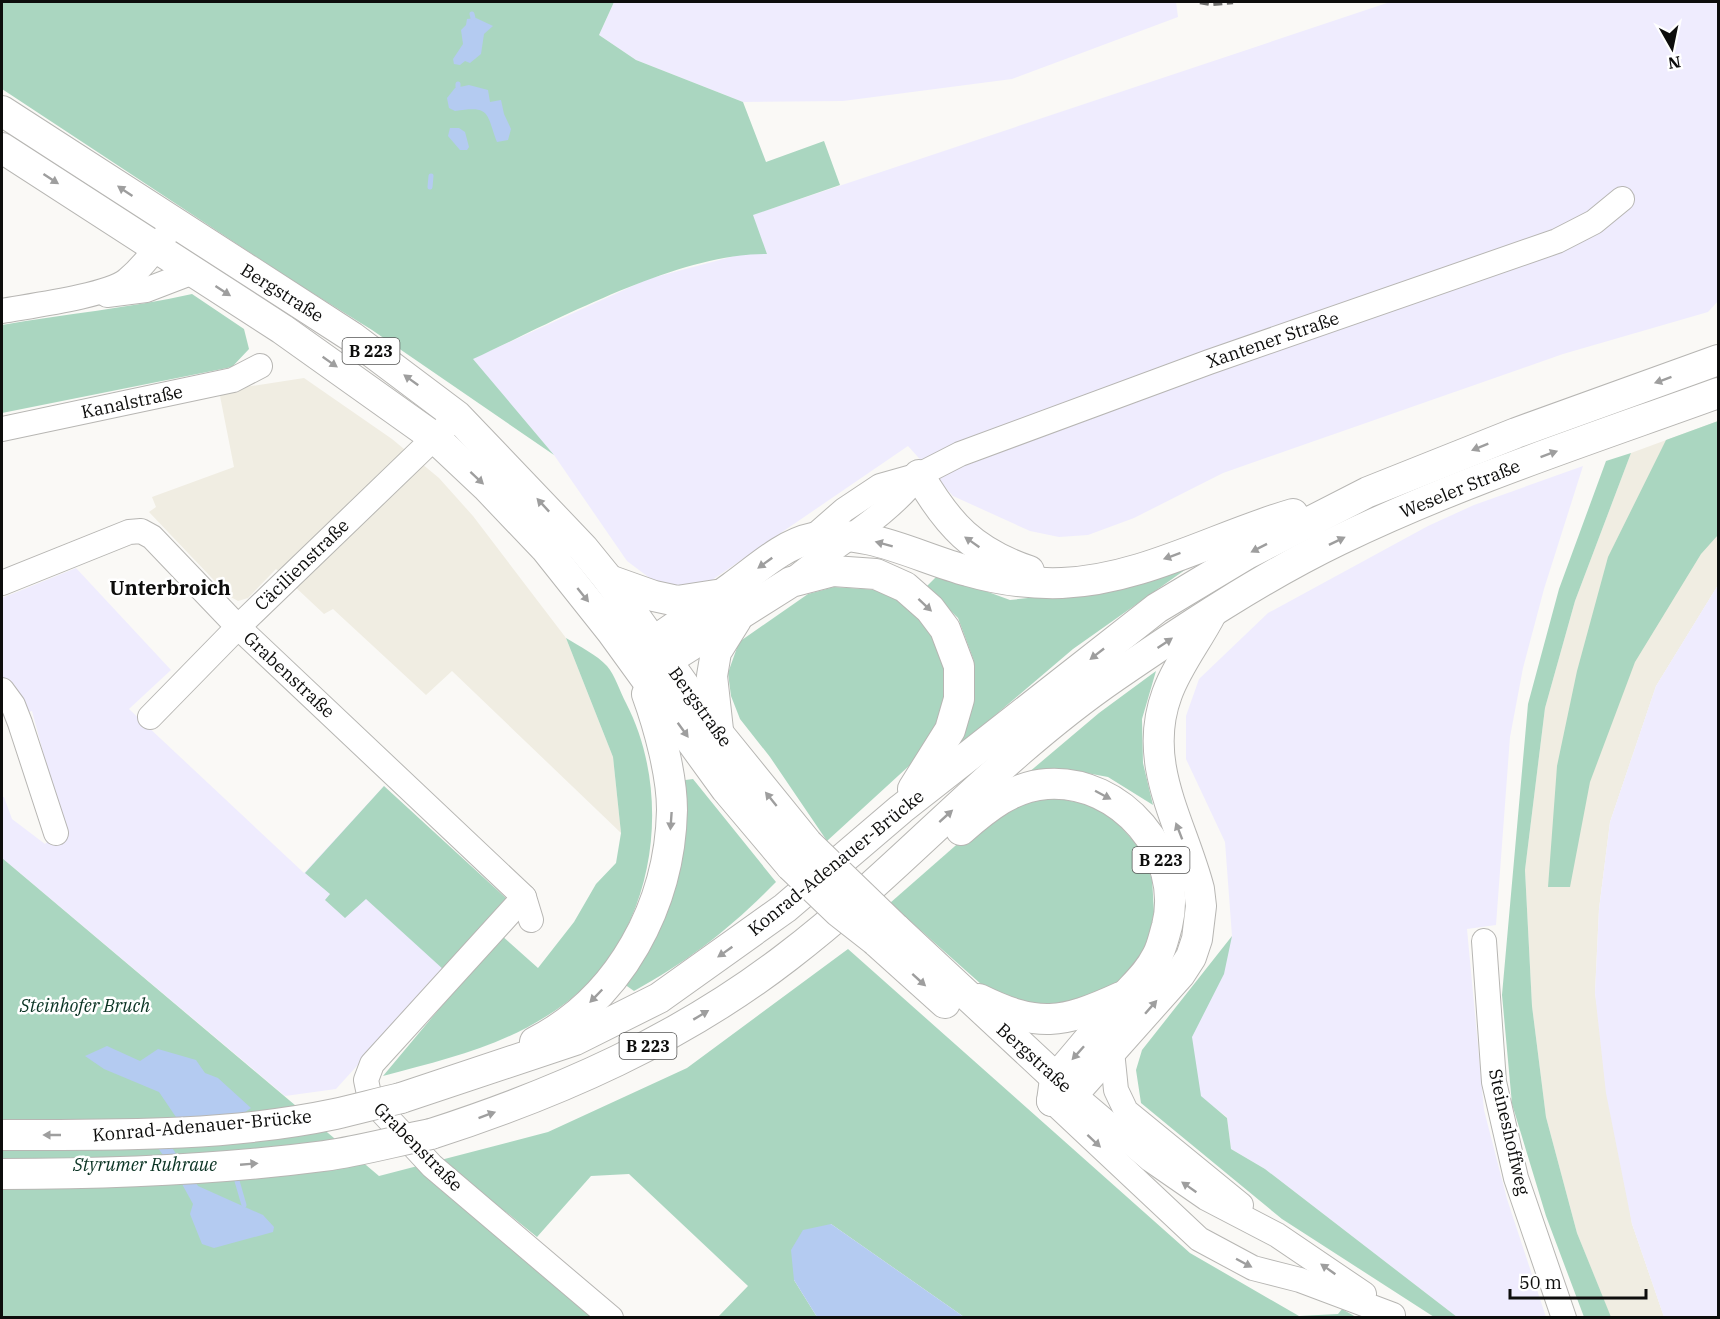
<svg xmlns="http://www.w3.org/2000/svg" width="1720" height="1319" font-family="'IBM Plex Serif',serif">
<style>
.built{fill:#f0ede2}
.industrial{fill:#efecfe}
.green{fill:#aad6c0}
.water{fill:#b4cbf1}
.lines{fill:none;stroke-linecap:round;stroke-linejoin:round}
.stream{stroke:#b4cbf1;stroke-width:5}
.minor-casing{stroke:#b7b6b3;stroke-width:26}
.major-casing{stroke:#b7b6b3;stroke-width:32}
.minor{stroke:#fff;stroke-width:24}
.major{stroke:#fff;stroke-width:30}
.rail{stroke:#737371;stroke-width:4.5;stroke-dasharray:9 4.5;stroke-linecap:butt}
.major-bridge-casing{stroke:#b7b6b3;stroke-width:32;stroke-linecap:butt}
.major-bridge{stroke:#fff;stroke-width:30}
.oneway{fill:#9e9e9e}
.labels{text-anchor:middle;stroke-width:5;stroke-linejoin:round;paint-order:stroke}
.shield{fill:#fff;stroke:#565655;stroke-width:1.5}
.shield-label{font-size:16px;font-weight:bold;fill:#0d0d0c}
.street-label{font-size:18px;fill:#0d0d0c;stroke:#fff}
.park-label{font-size:18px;font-style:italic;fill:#0a3323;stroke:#fff}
.neighbourhood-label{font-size:20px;font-weight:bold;fill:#0d0d0c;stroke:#fff}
</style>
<rect width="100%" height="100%" fill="#faf9f6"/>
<!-- built -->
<g class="built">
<polygon points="304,378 392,439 439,478 473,516 566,638 613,757 621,833 452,671 426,695 333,609 324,614 276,569 248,598 238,601 229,596 149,512 156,507 152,497 234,467 219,391"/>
<polygon points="1718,421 1718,585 1656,686 1610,822 1599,909 1595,993 1632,1224 1664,1317 1611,1318 1577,1233 1546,1117 1532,1006 1525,870 1545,708 1575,601 1631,453"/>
</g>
<!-- industrial -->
<g class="industrial">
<polygon points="614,2 1176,2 1178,17 1012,79 843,101 743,102 636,60 599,35"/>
<polygon points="1390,2 1718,2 1718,301 1708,312 1563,354 1223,473 1134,518 1088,535 1059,537 1030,531 953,496 908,446 712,580 693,586 671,587 651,579 627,561 554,455 472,359 648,279 742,254 767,254 752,215"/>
<polygon points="1583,466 1544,589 1523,668 1510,737 1496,925 1467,929 1484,1110 1507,1199 1546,1317 1457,1317 1265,1169 1231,1149 1227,1117 1162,1068 1232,936 1225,842 1186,759 1186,716 1199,679 1268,613 1428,526 1474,505"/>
<polygon points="76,568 171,670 129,709 304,873 384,786 444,970 336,1089 285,1096 2,858 2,797 4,797 12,819 45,844 51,838 53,790 32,711 2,717 2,598"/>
<polygon points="1718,585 1718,1317 1664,1317 1632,1224 1606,1093 1595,993 1599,909 1610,822 1656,686"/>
</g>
<!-- green -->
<g class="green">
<path d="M 2,2 L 614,2 L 599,35 L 636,60 L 743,102 L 766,162 L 824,141 L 840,185 L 753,215 L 767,254 C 677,253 556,321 473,359 L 554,455 L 372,330 L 293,281 L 2,89 Z"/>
<path d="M 192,294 L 244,329 L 249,349 L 232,367 L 2,413 L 2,325 C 65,314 129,308 192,294 Z"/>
<polygon points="1718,421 1718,535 1701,554 1635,662 1590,782 1570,887 1548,887 1557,766 1577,671 1608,557 1666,440"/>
<polygon points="1631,453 1575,601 1545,708 1525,870 1532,1006 1546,1117 1577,1233 1611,1317 1584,1317 1546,1216 1512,1104 1502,995 1528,704 1559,589 1606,461"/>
<polygon points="1199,560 1073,649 953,751 974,693 974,661 958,618 926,587 939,574 1010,600 1095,591"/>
<polygon points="834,587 879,590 916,608 944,659 948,698 932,736 910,765 827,841 770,757 740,719 731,696 728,673 739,642 808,594"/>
<path d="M 566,638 C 579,646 597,655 607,666 C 615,675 620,692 626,703 C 675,798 655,934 567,1002 C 510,1045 451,1058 383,1076 L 501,935 L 538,968 L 574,922 L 596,884 L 616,863 L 621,833 L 613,757 Z"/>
<polygon points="1156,671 1142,719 1143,763 1153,805 1108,777 1065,769 1028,773 1099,713"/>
<path d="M 693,779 L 776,882 C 732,927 689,961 634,991 L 624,984 L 658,934 L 671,882 L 678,781 Z"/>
<polygon points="384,786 507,899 444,970 366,899 345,918 325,900 330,894 305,873"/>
<polygon points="1047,796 1104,808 1138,846 1152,879 1154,912 1146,952 1124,983 1049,1010 1000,1001 890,903 995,811"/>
<polygon points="2,858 379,1176 548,1132 687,1068 848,949 1190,1253 1299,1316 1338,1314 1342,1309 1356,1317 964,1317 831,1224 794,1280 817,1317 718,1317 748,1286 629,1174 591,1176 537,1237 506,1212 480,1215 597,1317 2,1317"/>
<polygon points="1232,936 1224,974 1192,1037 1201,1096 1227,1118 1231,1149 1265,1169 1457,1317 1434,1317 1282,1219 1141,1103 1136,1070 1142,1050"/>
</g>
<!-- water -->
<g class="water">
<polygon points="476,18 493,26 484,34 481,54 470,63 465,61 460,65 454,64 453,59 463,44 461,30 466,25 467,19"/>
<path d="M 469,85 L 488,90 L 490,102 L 501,100 L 504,114 L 511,129 L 508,140 L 497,142 C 486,113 491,105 455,111 L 449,108 L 447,98 L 455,88 Z"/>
<polygon points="450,128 459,128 465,132 469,147 467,150 460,150 448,136"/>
<polygon points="107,1046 140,1061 158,1049 196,1060 205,1073 218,1078 251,1108 235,1119 180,1123 159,1092 104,1069 85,1056"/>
<polygon points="145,1130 166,1139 198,1186 263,1215 274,1227 273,1232 214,1248 202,1244 190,1214 193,1204 176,1173"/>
<polygon points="831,1224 964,1317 817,1317 794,1280 791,1250 803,1230"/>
</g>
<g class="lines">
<!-- stream -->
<g class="stream">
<polyline points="472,14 473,18"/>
<polyline points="458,84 458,87"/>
<polyline points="430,187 431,176"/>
<polyline points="235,1174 244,1205"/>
</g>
<!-- minor casing -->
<g class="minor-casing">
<g id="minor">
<polyline points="107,295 146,290 193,272"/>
<path d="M 2,311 C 29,306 107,296 127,280 C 146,264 160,243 174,223"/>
<polyline points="2,429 233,380 260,366"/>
<polyline points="812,538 844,510 880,486 919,475 960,454 1209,362 1557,241 1594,222 1622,199"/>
<path d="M 793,580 C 834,545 886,518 919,475"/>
<polyline points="2,583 129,532 141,531 152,537 238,627 524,897 531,920"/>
<polyline points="2,690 13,705 20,723 56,833"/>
<polyline points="150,717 238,627 457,416"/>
<polyline points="524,897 372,1064 366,1080 370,1099 432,1166 611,1318"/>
<polyline points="1484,941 1494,1082 1516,1178 1564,1318"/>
<polyline points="1112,1051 1116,1090 1126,1111 1241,1205"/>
<polyline points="1073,1094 1151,1160 1206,1198 1277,1235 1364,1294"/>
<polyline points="1052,1101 1199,1239 1253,1268 1300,1280 1393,1315"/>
</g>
</g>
<!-- major casing -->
<g class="major-casing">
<g id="major">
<polyline points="2,111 352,337 457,416 583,548 609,580 718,733 808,844"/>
<polyline points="2,148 282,329 435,438 486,486 546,549 612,632 726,789 791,866"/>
<path d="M 919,475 C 948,525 973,552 1029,571"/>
<polyline points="609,580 654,596 677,601 716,595"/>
<path d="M 642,658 L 653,642 C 679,624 706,606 732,587 C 756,570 783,544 813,538 C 866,527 918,558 968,571 C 999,580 1030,584 1062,583 C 1142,580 1217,536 1293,514"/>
<polyline points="646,665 666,661 791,582 833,571 876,574 905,587 930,609 945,629 959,666 959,699 950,730 913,789"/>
<polyline points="718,730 712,676 716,652 736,620"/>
<path d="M 961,830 C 986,808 1013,786 1047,784 C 1121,779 1185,854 1167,926 C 1164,936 1162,947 1157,956 C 1149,972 1138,982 1126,995 C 1102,1023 1080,1051 1055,1079 L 1052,1101"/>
<polyline points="895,928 1071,1092"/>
<polyline points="876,941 945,1003"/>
<path d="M 979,999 C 1038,1028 1062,1024 1121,997"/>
<path d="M 535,1042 C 621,998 670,904 672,810 C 672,775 659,727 647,694"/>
<polyline points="401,1098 575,1040 659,998 785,908 901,809 1157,608 1247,554 1368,492 1516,433 1718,360"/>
<path d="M 1052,1101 L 1073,1094 L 1180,974 L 1191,957 L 1197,939 L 1201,906 L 1199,889 C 1182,823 1141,764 1167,694 C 1177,666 1197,641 1211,614"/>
<path d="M 431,1134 C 558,1093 681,1039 787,957 C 901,870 995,759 1114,677 C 1184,629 1262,577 1339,540 C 1461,481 1591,439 1718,393"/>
</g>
</g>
<!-- minor -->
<use href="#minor" class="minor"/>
<!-- major -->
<use href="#major" class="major"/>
<!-- rail -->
<polyline class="rail" points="1200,2 1211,4 1233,2"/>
<!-- major-bridge casing -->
<g class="major-bridge-casing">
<g id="major-bridge">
<polyline points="808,844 895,928"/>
<polyline points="791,866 839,912 876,941"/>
<path d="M 2,1135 C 112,1135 226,1137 335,1114 C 357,1109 379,1103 401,1098"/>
<path d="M 2,1174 C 109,1174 217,1170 324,1156 C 360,1151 396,1141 431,1134"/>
</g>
</g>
<!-- major-bridge -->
<use href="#major-bridge" class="major-bridge"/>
</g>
<!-- one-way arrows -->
<defs><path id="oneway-solid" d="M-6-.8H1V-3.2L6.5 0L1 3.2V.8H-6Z" transform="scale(1.5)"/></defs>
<g class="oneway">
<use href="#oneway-solid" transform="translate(51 179) rotate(33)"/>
<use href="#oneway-solid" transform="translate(125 191) rotate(-146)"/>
<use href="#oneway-solid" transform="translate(223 291) rotate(33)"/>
<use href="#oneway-solid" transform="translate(330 362) rotate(35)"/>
<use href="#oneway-solid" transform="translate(411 380) rotate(-144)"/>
<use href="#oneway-solid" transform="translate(1663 380) rotate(160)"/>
<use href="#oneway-solid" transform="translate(1480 447) rotate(158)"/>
<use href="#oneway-solid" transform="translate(1549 454) rotate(-20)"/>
<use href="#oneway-solid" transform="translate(477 478) rotate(43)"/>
<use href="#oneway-solid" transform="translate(543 505) rotate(-133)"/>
<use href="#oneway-solid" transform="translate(1337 541) rotate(-26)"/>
<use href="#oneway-solid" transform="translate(972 542) rotate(-145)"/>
<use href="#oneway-solid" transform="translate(884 544) rotate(-165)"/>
<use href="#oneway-solid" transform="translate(1259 548) rotate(153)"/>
<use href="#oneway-solid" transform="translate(1172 556) rotate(160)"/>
<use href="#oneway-solid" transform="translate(765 563) rotate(144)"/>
<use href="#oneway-solid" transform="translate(583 595) rotate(51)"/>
<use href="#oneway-solid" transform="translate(925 605) rotate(43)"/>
<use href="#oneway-solid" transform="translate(1165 643) rotate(-34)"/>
<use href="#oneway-solid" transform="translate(1097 654) rotate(142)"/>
<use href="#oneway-solid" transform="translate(683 730) rotate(54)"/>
<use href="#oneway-solid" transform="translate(1103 795) rotate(28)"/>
<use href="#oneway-solid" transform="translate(771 799) rotate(-129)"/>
<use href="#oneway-solid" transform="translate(946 816) rotate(-42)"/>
<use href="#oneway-solid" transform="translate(671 821) rotate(94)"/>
<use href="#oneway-solid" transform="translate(1179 831) rotate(-111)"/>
<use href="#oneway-solid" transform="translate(725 952) rotate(145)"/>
<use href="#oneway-solid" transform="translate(919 980) rotate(42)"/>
<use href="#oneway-solid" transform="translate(596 996) rotate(134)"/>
<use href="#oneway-solid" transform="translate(1151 1007) rotate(-49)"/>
<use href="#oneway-solid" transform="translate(701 1015) rotate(-31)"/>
<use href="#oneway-solid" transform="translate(1078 1053) rotate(132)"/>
<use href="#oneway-solid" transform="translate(487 1115) rotate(-20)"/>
<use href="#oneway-solid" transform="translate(52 1135) rotate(180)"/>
<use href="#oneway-solid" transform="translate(1094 1141) rotate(43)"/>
<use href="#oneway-solid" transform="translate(249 1164) rotate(-5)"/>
<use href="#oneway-solid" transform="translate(1189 1187) rotate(-145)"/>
<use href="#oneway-solid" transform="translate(1244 1263) rotate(28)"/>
<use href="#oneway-solid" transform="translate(1328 1269) rotate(-145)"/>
</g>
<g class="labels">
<!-- shield labels -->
<g class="shield">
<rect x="342.5" y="338" width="57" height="26" rx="4.5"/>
<rect x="1132.5" y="847" width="57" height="26" rx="4.5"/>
<rect x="619.5" y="1033" width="57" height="26" rx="4.5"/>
</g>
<g class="shield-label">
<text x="371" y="357">B 223</text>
<text x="1161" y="866">B 223</text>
<text x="648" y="1052">B 223</text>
</g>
<!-- street labels -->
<g class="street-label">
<text transform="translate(282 293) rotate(32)" y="6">Bergstraße</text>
<text transform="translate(1273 340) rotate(-19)" y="6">Xantener Straße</text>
<text transform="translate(132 402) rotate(-12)" y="6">Kanalstraße</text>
<text transform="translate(1460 489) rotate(-22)" y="6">Weseler Straße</text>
<text transform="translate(302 565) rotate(-44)" y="6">Cäcilienstraße</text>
<text transform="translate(289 675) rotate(43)" y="6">Grabenstraße</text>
<text transform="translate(700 707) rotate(54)" y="6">Bergstraße</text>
<text transform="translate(836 863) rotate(-39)" y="6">Konrad-Adenauer-Brücke</text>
<text transform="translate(1034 1058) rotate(42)" y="6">Bergstraße</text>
<text transform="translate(202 1126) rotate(-5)" y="6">Konrad-Adenauer-Brücke</text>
<text transform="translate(1509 1132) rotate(77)" y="6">Steineshoffweg</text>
<text transform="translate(418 1147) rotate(45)" y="6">Grabenstraße</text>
</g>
<!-- park labels -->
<g class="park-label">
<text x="85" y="1012">Steinhofer Bruch</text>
<text x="145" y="1171">Styrumer Ruhraue</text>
</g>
<!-- neighbourhood labels -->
<g class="neighbourhood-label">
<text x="170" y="595">Unterbroich</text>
</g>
</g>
<!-- border -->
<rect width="1720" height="1319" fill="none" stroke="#0d0d0c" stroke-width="6"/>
<!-- north arrow -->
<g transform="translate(1672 48) rotate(171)" stroke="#ffffff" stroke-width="4.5" paint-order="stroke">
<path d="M0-4.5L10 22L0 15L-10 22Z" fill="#0d0d0c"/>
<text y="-9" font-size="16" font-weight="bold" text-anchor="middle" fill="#0d0d0c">N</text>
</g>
<!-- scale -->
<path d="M1510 1289v9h136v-9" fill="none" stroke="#0d0d0c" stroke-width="3"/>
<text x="1519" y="1289" font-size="18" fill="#0d0d0c" stroke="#ffffff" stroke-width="4.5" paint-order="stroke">50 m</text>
</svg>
